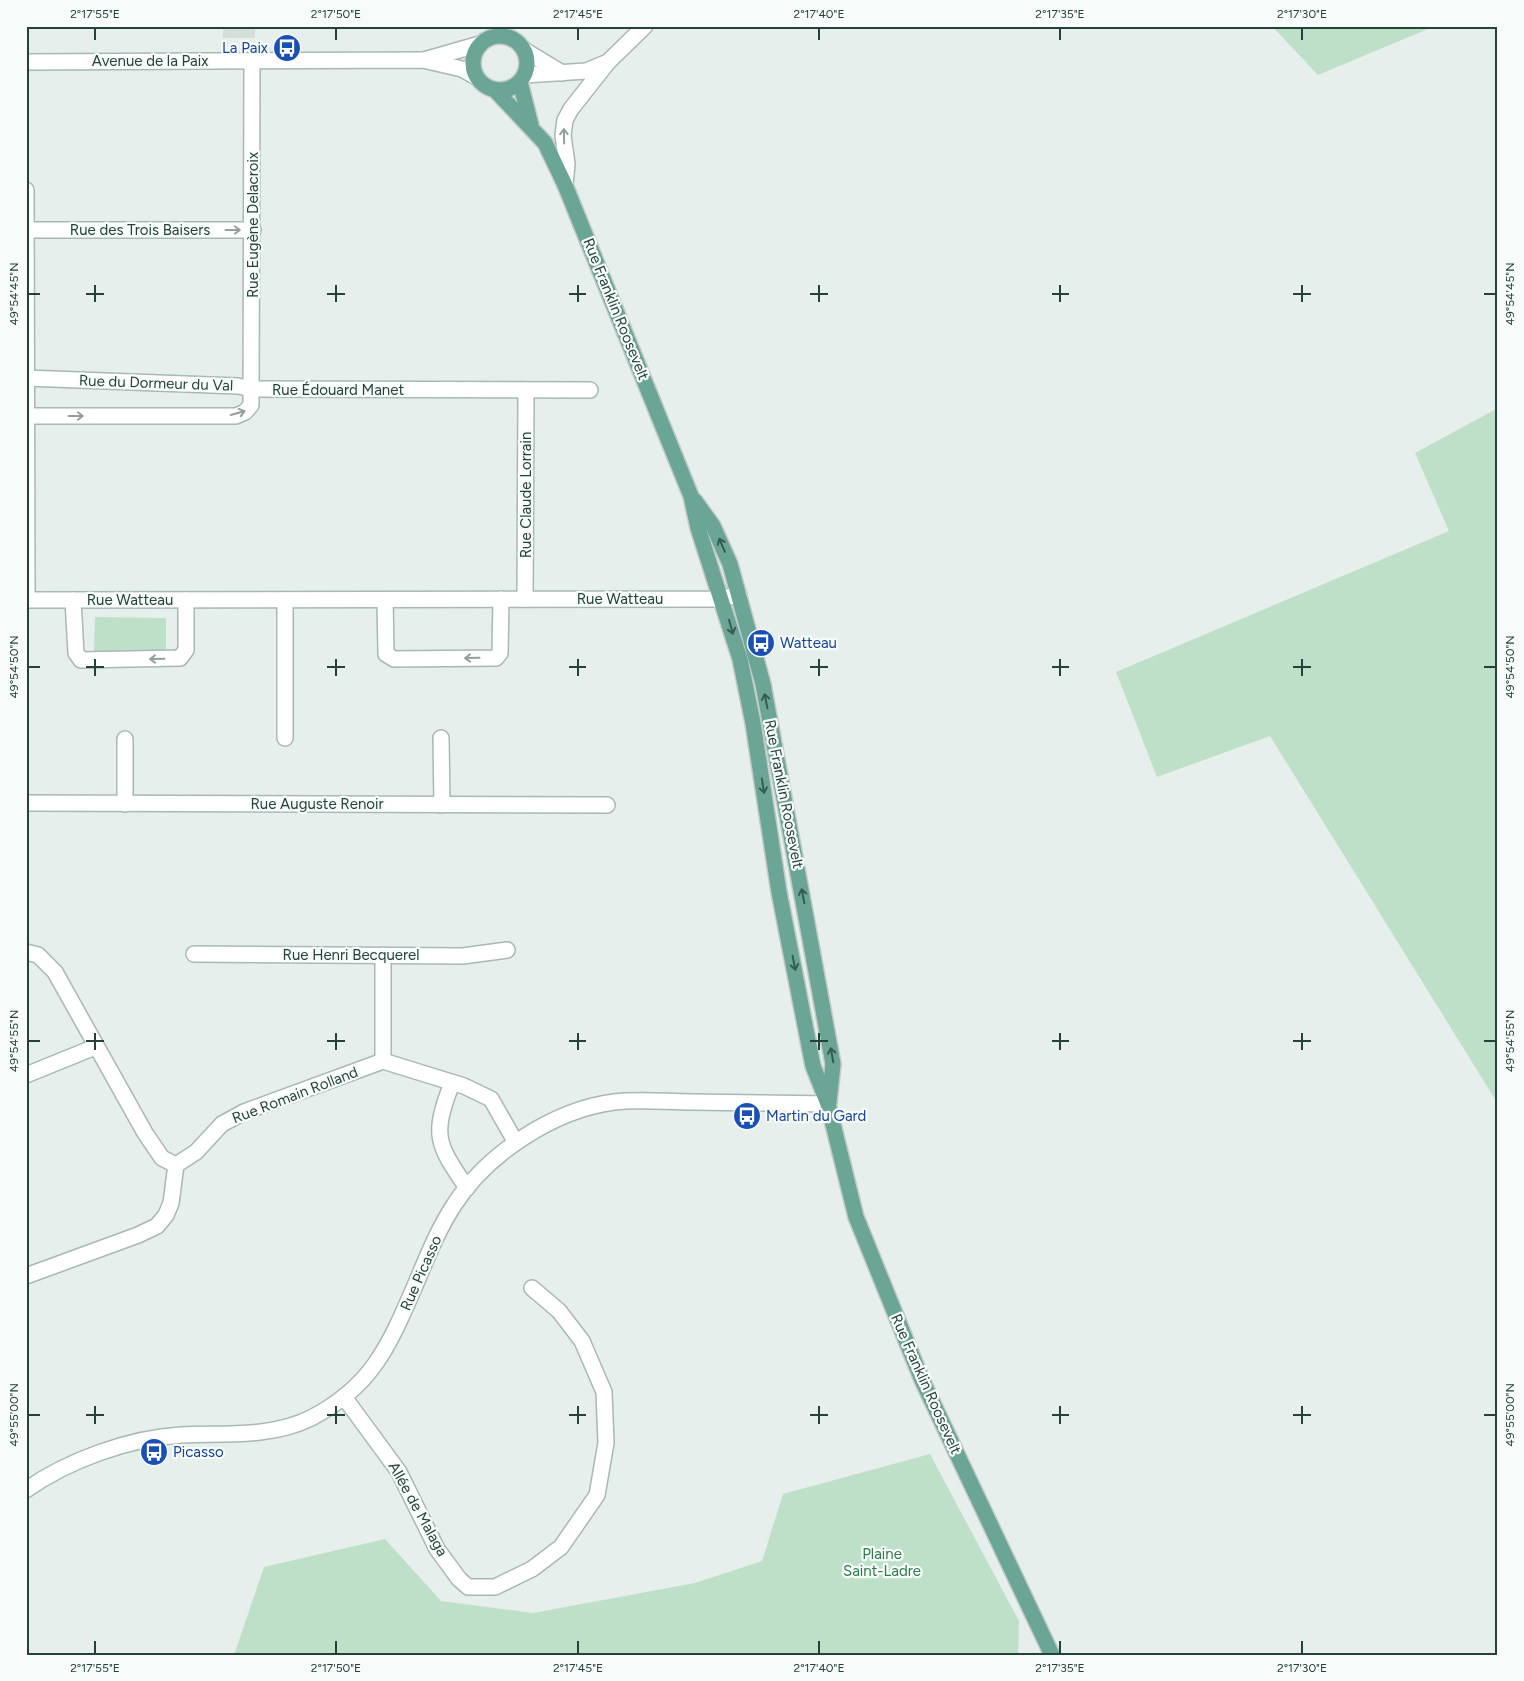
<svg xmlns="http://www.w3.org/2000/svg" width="1524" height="1681" font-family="Figtree,sans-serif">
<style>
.built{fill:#d4dfda}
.green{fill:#bfe0c8}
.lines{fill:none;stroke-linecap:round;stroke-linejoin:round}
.minor-casing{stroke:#a8b8b2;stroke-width:18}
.major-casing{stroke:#c2cac8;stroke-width:18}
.minor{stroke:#fff;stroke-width:15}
.major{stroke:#6aa596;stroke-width:15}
.oneway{stroke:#92a09c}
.oneway2{stroke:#365b51}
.ticks{fill:none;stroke:#24423a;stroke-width:2}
.labels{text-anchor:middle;stroke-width:4.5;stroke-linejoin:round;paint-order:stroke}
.transit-label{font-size:15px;fill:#164399;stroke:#f7fbf9;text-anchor:start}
.street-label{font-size:15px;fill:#24423a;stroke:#f7fbf9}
.park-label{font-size:15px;fill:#2d7a4b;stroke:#f7fbf9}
.neatline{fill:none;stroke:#24423a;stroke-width:2}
.ticks-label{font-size:12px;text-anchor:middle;fill:#24423a}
</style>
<rect width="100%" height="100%" fill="#e6efeb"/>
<!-- built -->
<rect class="built" x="223" y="26" width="32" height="12"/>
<!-- green -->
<g class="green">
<polygon points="1272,26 1435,26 1318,75"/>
<polygon points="1498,408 1498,1104 1270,736 1157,777 1116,672 1449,531 1415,453"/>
<polygon points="95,617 166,618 166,653 94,652"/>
<polygon points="930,1454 1019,1621 1018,1655 234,1655 264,1567 385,1539 441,1601 533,1613 695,1583 762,1561 783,1494"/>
</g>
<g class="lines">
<!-- minor casing -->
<g class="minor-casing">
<g id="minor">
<polyline points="524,50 562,73"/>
<polyline points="424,60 480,44"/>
<polyline points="26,62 423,60 462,69 476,77"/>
<polyline points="525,75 586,71 608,62 645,26"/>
<polyline points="565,185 567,164 563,135 565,120 571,109 608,62"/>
<polyline points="26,190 27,600"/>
<polyline points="26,230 253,230"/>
<polyline points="26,378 238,386 252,389 590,390"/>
<polyline points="27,416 236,416 245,412 251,405 252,61"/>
<polyline points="525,599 526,390"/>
<polyline points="26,600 715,599 739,595"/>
<polyline points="73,600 76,653 81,660 180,658 186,650 186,600"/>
<polyline points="285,600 285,738"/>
<polyline points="385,600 386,654 394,659 496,658 500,653 501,599"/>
<polyline points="441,738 442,805"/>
<polyline points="125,739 125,804"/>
<polyline points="26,803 607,805"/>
<polyline points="26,952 38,955 55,972 145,1133 162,1158 176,1165"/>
<polyline points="194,954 463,956 507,950"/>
<polyline points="383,955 383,1061"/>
<polyline points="26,1075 95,1047"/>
<path d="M 452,1083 C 432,1135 436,1143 467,1188"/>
<polyline points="26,1276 138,1235 157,1226 166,1215 171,1203 176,1165 196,1152 222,1124 244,1112 383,1061 464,1086 491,1099 515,1141"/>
<polyline points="344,1397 399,1472 437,1549 459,1579 468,1587 495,1587 532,1569 561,1547 597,1495 606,1443 604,1392 582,1341 559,1311 532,1288"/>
<path d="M 26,1490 C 68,1460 130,1438 181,1435 C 224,1433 271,1438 311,1418 C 371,1387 388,1348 414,1288 C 426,1260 437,1231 454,1205 C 487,1154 553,1110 614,1102 C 639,1099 666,1102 692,1102 C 737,1103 783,1103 828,1104"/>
</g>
</g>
<!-- major casing -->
<g class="major-casing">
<g id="major">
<circle cx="500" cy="63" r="27"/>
<polyline points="520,82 531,125"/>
<polyline points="495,90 545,143 565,185 691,496 698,528 740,659 753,723 779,892 813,1066 828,1104 856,1217 922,1380 1052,1655"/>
<polyline points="695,501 713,526 730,564 763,684 833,1064 829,1102"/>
</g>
</g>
<!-- minor -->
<use href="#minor" class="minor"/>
<!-- major -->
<use href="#major" class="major"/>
</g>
<!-- one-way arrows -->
<defs><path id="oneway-shaft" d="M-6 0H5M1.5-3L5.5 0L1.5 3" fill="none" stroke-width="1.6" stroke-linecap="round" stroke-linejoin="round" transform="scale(1.25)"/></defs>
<g class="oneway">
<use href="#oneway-shaft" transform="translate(564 136) rotate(-91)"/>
<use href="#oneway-shaft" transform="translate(233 230)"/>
<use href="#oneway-shaft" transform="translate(238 413) rotate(-16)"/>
<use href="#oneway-shaft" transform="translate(76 416)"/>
<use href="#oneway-shaft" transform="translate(472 658) rotate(179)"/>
<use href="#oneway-shaft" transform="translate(157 659) rotate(179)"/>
</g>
<g class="oneway2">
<use href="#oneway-shaft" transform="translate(722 545) rotate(-113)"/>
<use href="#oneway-shaft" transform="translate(731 627) rotate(74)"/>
<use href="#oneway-shaft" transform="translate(766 701) rotate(-101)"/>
<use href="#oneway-shaft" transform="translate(763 786) rotate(81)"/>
<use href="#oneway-shaft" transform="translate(803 896) rotate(-101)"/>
<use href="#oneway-shaft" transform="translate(794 963) rotate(79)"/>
<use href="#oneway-shaft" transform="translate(832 1055) rotate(-100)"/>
</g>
<!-- ticks -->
<path class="ticks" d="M 95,28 L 95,40M 336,28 L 336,40M 578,28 L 578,40M 819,28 L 819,40M 1060,28 L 1060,40M 1302,28 L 1302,40M 95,285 L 95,302M 336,285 L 336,302M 578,285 L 578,302M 819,285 L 819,302M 1060,285 L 1060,302M 1302,285 L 1302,302M 28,294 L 40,294M 86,294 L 104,294M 327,294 L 345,294M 569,294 L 586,294M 810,294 L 828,294M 1052,294 L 1069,294M 1293,294 L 1311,294M 1484,294 L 1496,294M 95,659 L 95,676M 336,659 L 336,676M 578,659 L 578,676M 819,659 L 819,676M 1060,659 L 1060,676M 1302,659 L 1302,676M 28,667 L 40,667M 86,667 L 104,667M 327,667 L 345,667M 569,667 L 586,667M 810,667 L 828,667M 1052,667 L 1069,667M 1293,667 L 1311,667M 1484,667 L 1496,667M 95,1033 L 95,1050M 336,1033 L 336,1050M 578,1033 L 578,1050M 819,1033 L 819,1050M 1060,1033 L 1060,1050M 1302,1033 L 1302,1050M 28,1041 L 40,1041M 86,1041 L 104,1041M 327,1041 L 345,1041M 569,1041 L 586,1041M 810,1041 L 828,1041M 1052,1041 L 1069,1041M 1293,1041 L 1311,1041M 1484,1041 L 1496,1041M 95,1406 L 95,1424M 336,1406 L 336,1424M 578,1406 L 578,1424M 819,1406 L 819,1424M 1060,1406 L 1060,1424M 1302,1406 L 1302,1424M 28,1415 L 40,1415M 86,1415 L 104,1415M 327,1415 L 345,1415M 569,1415 L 586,1415M 810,1415 L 828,1415M 1052,1415 L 1069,1415M 1293,1415 L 1311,1415M 1484,1415 L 1496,1415M 95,1641 L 95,1654M 336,1641 L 336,1654M 578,1641 L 578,1654M 819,1641 L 819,1654M 1060,1641 L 1060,1654M 1302,1641 L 1302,1654"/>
<!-- icons -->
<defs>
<g id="bus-disc" transform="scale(1.4375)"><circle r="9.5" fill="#1a4fb4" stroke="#f7fbf9"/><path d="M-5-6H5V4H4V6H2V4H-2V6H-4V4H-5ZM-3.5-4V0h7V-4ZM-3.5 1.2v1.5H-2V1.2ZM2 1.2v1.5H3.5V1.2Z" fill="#fff"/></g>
</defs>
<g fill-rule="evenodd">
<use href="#bus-disc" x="287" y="48"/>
<use href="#bus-disc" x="761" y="643"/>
<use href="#bus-disc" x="747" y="1116"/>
<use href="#bus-disc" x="154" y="1452"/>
</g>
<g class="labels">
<!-- transit labels -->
<g class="transit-label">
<text x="268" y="53" text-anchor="end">La Paix</text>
<text x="780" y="648">Watteau</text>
<text x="766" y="1121">Martin du Gard</text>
<text x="173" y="1457">Picasso</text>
</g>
<!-- street labels -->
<g class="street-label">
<text x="150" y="66">Avenue de la Paix</text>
<text transform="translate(253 225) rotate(-90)" y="5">Rue Eugène Delacroix</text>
<text x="140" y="235">Rue des Trois Baisers</text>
<text transform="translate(616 309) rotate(68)" y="5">Rue Franklin Roosevelt</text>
<text transform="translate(156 383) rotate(2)" y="5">Rue du Dormeur du Val</text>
<text x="338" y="395">Rue Édouard Manet</text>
<text transform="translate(526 495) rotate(-90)" y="5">Rue Claude Lorrain</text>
<text x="620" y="604">Rue Watteau</text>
<text x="130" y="605">Rue Watteau</text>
<text transform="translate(784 794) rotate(79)" y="5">Rue Franklin Roosevelt</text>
<text x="317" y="809">Rue Auguste Renoir</text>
<text x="351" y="960">Rue Henri Becquerel</text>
<text transform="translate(295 1095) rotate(-21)" y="5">Rue Romain Rolland</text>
<text transform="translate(421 1273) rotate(-66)" y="5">Rue Picasso</text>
<text transform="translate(926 1384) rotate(66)" y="5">Rue Franklin Roosevelt</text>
<text transform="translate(418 1509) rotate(61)" y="5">Allée de Malaga</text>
</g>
<!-- park labels -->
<g class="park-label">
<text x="882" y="1559">Plaine<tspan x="882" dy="17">Saint-Ladre</tspan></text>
</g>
</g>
<!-- border -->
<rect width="1524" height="1681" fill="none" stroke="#f7fbf9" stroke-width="55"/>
<rect x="28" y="28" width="1468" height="1626" class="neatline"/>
<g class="ticks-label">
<text x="95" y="18">2°17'55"E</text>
<text x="336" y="18">2°17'50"E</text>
<text x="578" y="18">2°17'45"E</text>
<text x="819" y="18">2°17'40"E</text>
<text x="1060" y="18">2°17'35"E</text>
<text x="1302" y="18">2°17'30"E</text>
<text transform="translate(1510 294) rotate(-90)" y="4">49°54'45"N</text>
<text transform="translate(14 294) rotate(-90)" y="4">49°54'45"N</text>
<text transform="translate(1510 667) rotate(-90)" y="4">49°54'50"N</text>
<text transform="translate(14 667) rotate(-90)" y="4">49°54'50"N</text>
<text transform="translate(1510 1041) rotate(-90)" y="4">49°54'55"N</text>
<text transform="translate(14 1041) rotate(-90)" y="4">49°54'55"N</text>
<text transform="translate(1510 1415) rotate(-90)" y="4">49°55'00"N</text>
<text transform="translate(14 1415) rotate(-90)" y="4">49°55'00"N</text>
<text x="95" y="1672">2°17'55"E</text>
<text x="336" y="1672">2°17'50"E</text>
<text x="578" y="1672">2°17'45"E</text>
<text x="819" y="1672">2°17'40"E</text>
<text x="1060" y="1672">2°17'35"E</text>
<text x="1302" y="1672">2°17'30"E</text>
</g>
</svg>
